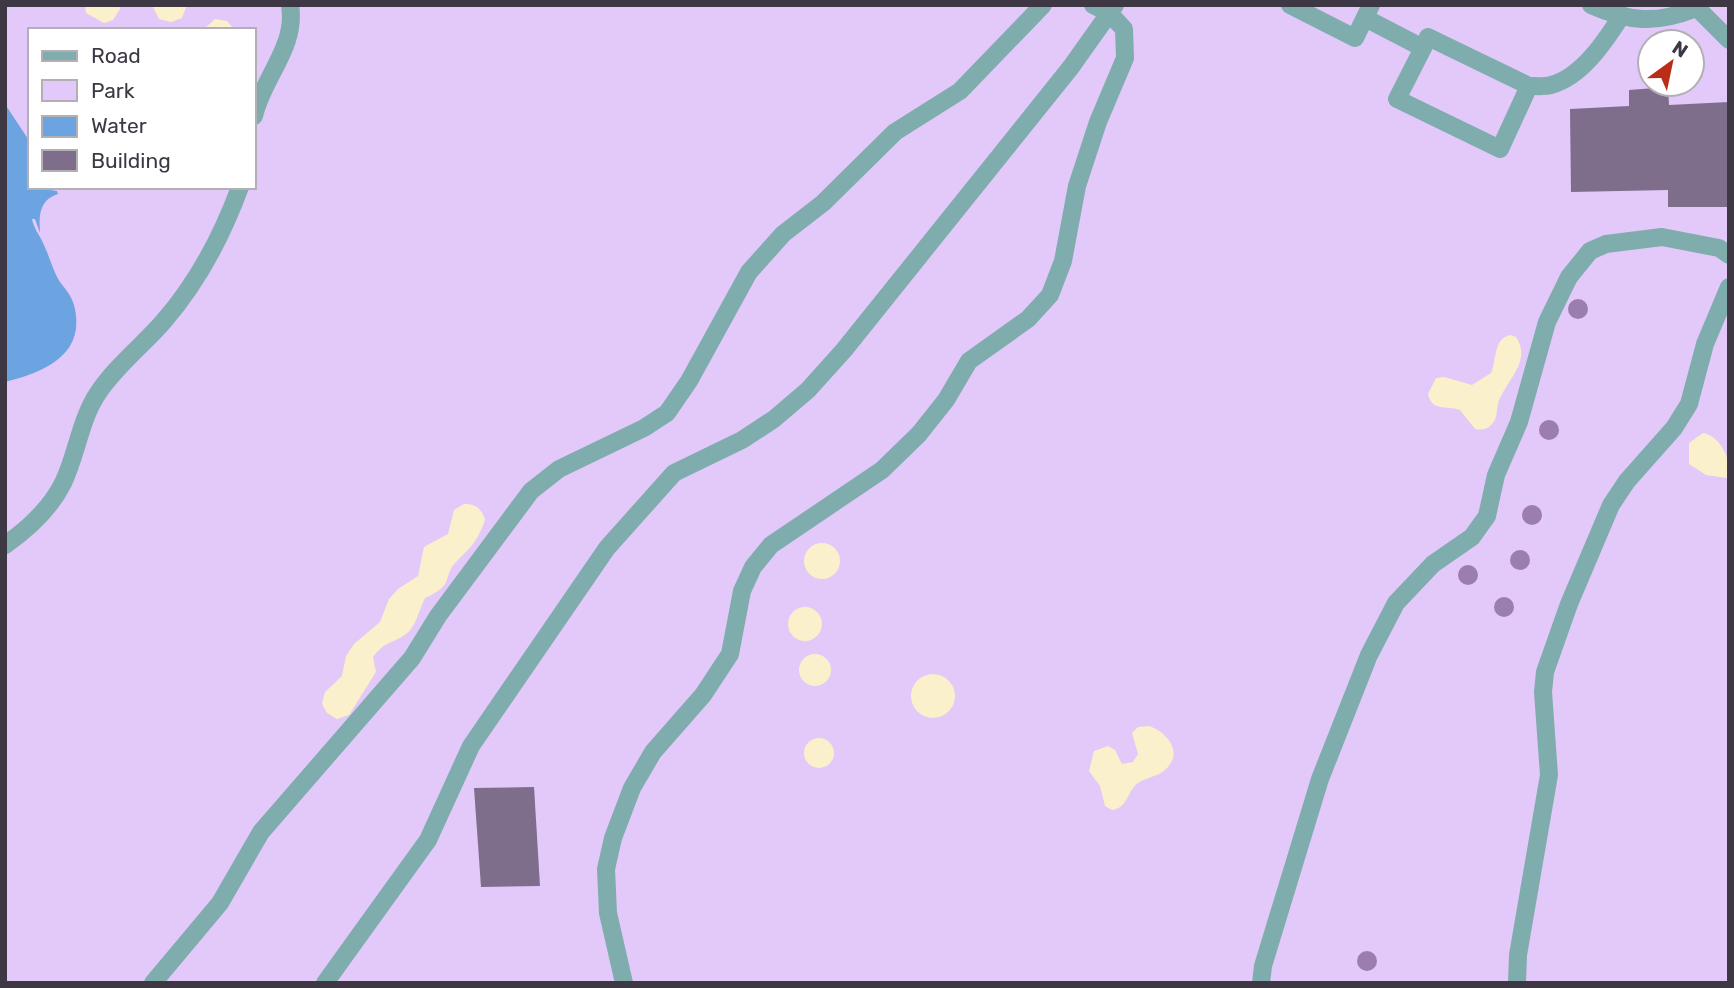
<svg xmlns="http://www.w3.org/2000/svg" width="1734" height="988" font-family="Rubik,sans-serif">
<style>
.green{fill:#e2c9f9;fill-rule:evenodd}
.sand{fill:#faf0cb}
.water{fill:#6ca4e1}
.building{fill:#7e6e8c}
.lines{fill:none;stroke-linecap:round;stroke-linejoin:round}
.minor{stroke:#7fadad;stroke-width:18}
.tree{fill:#9b7eaf}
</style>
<rect width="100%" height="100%" fill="#fbf8ff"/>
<!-- green -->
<path class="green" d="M 5,5 L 1729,5 L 1729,983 L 5,983 ZM 30,30 L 254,30 L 254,187 L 30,187 ZM 1650,42 L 1692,42 L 1692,84 L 1650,84 Z"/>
<!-- sand -->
<g class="sand">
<polygon points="85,5 119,5 120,9 113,20 104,23 86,13"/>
<polygon points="152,5 187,5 182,18 171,22 159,19"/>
<polygon points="215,19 227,21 235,30 203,30"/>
<path d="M 1510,335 L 1516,337 C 1533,362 1504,382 1498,404 C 1496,412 1498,419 1491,425 C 1486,430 1482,430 1475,429 L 1460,410 C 1446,405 1432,412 1428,394 L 1436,378 L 1444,377 L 1472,385 L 1491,373 C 1497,360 1493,339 1510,335 Z"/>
<path d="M 1703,433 C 1721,436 1733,462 1727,478 L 1706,475 L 1689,464 L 1689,443 Z"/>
<path d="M 464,504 C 476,504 482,509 485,520 C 477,542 472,546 457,561 C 441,576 457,584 425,598 C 419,610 416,627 406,634 C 392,644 385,641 373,657 L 376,672 L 349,715 L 337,719 L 327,713 L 322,704 L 325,692 L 342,676 L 346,656 L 354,644 L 380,622 L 389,599 L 398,589 L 418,576 L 424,547 L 448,534 L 454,510 Z"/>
<circle cx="822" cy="561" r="18"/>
<circle cx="805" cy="624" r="17"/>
<circle cx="815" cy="670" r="16"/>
<circle cx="933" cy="696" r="22"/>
<path d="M 1149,726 C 1165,731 1184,751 1167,768 C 1160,776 1147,777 1138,783 C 1127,791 1128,808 1112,810 L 1105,806 L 1100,786 L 1089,771 L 1094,751 L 1108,746 L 1115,750 L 1122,764 L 1133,762 L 1138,754 L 1132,733 L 1138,727 Z"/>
<circle cx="819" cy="753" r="15"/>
</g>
<!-- water -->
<path class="water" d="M 5,104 L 30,142 L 30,187 L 57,191 L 58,194 C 39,200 39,216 40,233 L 35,219 L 32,219 C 34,229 39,234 43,243 C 49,255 53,271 60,282 C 66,290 71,295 74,305 C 87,355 44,372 5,382 Z"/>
<!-- building -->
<g class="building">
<polygon points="1668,87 1669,105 1729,102 1729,207 1668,207 1668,190 1571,192 1570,109 1629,106 1629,90"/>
<polygon points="534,787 540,886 481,887 474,788"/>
</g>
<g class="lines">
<!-- minor -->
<g class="minor">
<polyline points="1290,5 1355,38 1371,5"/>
<path d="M 1591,5 C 1629,22 1656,24 1694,9"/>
<polyline points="1694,5 1729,40"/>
<polyline points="1365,18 1423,48 1397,99 1500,149 1529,86 1428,37 1423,48"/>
<path d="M 1529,86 C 1536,86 1545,87 1551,85 C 1582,77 1606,40 1622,15"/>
<path d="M 254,116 C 263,77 297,47 290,5"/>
<path d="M 5,545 C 28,529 50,509 63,483 C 77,454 80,420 98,393 C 116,366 142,346 163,322 C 198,282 222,236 240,187"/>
<polyline points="153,983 220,903 261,832 412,658 438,616 531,491 559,469 644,428 667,413 689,381 749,272 783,234 823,203 895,132 960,91 1043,5"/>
<polyline points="325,983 428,840 471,746 607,548 674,473 742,440 774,419 808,390 844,350 1071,67 1115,5"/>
<polyline points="624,983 608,913 606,869 613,838 632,788 653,752 703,695 730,654 742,591 753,567 771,545 882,470 919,434 946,400 969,361 1028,319 1050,295 1063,261 1077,186 1098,122 1125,58 1124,29 1109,13 1093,5"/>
<polyline points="1261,983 1263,966 1320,779 1369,655 1396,603 1433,564 1472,537 1487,516 1496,475 1519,422 1547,322 1569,277 1590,251 1606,244 1662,237 1719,248 1729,255"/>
<polyline points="1517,983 1518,955 1549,775 1543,692 1545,672 1569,604 1611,505 1627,481 1674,428 1689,404 1705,344 1729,287"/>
</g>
</g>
<!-- trees -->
<g class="tree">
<circle cx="1578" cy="309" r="10"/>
<circle cx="1549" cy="430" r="10"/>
<circle cx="1532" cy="515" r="10"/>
<circle cx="1520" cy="560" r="10"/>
<circle cx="1468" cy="575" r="10"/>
<circle cx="1504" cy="607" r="10"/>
<circle cx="1367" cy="961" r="10"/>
</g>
<!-- border -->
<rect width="1734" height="988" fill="none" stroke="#3e3845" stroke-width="14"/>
<!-- legend -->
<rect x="28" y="28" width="228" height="161" fill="#ffffff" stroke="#b2afb5" stroke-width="2"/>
<rect x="42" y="51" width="35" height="10" fill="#7fadad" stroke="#b2afb5" stroke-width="2"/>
<text x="91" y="63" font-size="21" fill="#3e3845">Road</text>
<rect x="42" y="80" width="35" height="21" fill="#e2c9f9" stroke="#b2afb5" stroke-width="2"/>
<text x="91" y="98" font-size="21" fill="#3e3845">Park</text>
<rect x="42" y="116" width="35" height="21" fill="#6ca4e1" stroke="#b2afb5" stroke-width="2"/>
<text x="91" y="133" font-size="21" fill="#3e3845">Water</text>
<rect x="42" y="150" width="35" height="21" fill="#7e6e8c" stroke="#b2afb5" stroke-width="2"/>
<text x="91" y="168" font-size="21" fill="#3e3845">Building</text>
<!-- north arrow -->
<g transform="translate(1671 63) rotate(33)"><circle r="33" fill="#ffffff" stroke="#b2afb5" stroke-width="2"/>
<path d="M0-5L12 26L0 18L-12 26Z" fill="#b92d19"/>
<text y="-10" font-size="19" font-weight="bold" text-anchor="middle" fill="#3e3845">N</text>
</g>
</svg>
